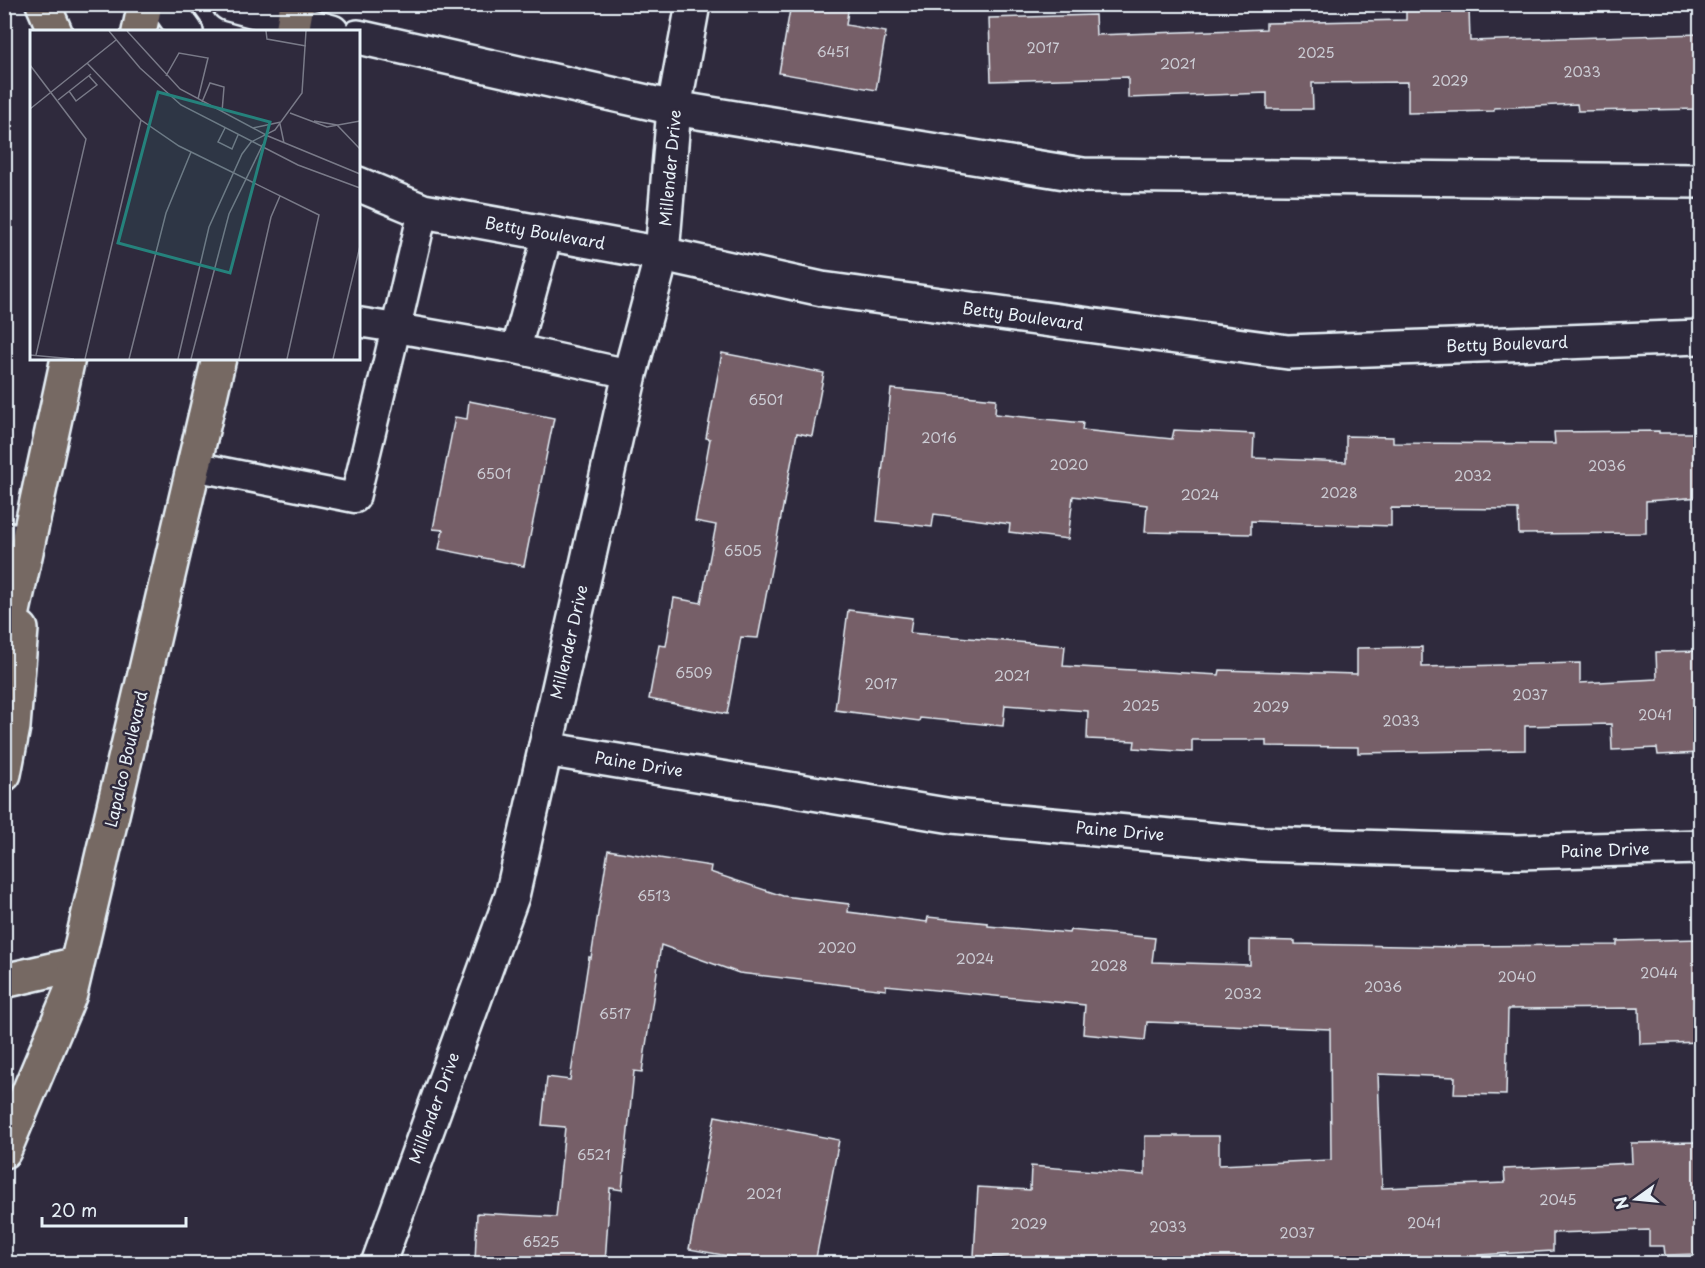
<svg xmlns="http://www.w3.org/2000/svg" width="1705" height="1268" font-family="'Playpen Sans',sans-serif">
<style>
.building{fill:#765e68;stroke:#e8f1f8;stroke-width:1.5}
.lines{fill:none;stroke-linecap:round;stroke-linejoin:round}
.lane-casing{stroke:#e8f1f8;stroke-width:33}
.street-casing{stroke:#e8f1f8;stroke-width:38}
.primary-casing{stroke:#e8f1f8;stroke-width:38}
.lane{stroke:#2f2a3d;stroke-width:28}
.street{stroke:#2f2a3d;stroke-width:33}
.primary{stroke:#766964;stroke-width:33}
.labels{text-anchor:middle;stroke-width:5;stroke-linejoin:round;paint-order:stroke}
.number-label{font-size:14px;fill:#ccccd4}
.street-label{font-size:16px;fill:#e8f1f8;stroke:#2f2a3d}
.inset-road{fill:none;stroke:#797a88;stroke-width:1.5}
.view{fill:#25827c;fill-opacity:0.15;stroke:#25827c;stroke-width:3}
.inset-edge{fill:none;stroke:#e8f1f8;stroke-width:3}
</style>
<rect width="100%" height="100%" fill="#2f2a3d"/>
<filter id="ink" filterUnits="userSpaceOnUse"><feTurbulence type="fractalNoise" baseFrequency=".0167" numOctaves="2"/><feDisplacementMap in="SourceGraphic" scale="12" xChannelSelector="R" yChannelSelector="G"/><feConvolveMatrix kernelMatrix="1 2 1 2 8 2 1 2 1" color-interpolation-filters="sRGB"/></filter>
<g filter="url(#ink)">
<!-- building -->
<g class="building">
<polygon points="791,4 849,4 846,25 886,32 876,90 779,73"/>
<polygon points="1469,8 1470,41 1701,34 1701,109 1578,111 1577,104 1494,108 1494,111 1408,113 1408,82 1312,83 1313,109 1267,109 1267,93 1128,98 1128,77 991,81 989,18 1095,15 1096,35 1266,29 1266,23 1406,20 1406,10"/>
<polygon points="722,353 824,373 812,436 797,433 758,638 741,637 727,714 649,699 659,645 666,646 674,598 701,603 716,525 695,521 710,439 706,438"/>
<polygon points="891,389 996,399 995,414 1083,423 1082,430 1172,439 1174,430 1254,434 1253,458 1346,462 1346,436 1393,437 1393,443 1555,444 1554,432 1659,431 1659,433 1701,433 1701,497 1646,501 1646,533 1519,534 1518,509 1391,508 1391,526 1251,521 1251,534 1145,532 1147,505 1073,496 1068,539 1009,532 1010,524 934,514 932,527 877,521"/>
<polygon points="469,401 554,418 524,566 439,549 443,530 433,529 455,417 467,419"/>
<polygon points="848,610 912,618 910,633 1065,646 1063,666 1219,675 1220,670 1357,674 1357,648 1422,647 1422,667 1580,663 1580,683 1657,679 1656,652 1701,651 1701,753 1658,755 1657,748 1612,750 1611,724 1525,726 1525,750 1358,753 1358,747 1266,746 1266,740 1192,740 1192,752 1134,748 1135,741 1087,739 1088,711 1005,705 1003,726 920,718 919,721 835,710"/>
<polygon points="608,850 711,866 710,872 783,896 849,904 848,912 927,922 928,917 988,923 988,926 1069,933 1070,930 1155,938 1152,962 1250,965 1250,940 1295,941 1295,944 1454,947 1454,946 1617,945 1617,941 1701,939 1701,1042 1640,1044 1639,1008 1508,1009 1506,1095 1454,1094 1455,1077 1378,1074 1382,1188 1505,1183 1504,1169 1632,1163 1631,1143 1701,1142 1701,1254 1665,1255 1664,1246 1649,1246 1649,1230 1553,1233 1553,1251 1478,1255 1478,1259 1420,1262 1420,1257 1341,1260 1342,1263 1022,1263 1023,1260 974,1256 978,1187 1030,1190 1031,1166 1145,1175 1145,1136 1219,1136 1219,1165 1331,1160 1330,1029 1147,1022 1145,1040 1083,1034 1085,1005 886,985 886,990 739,973 661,945 642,1072 634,1071 622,1190 610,1188 605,1263 475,1263 477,1213 556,1217 565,1127 542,1125 547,1077 570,1080 589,957 591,958"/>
<polygon points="715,1116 839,1140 815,1263 733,1263 734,1257 689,1249"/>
</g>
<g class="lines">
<!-- lane casing -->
<g class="lane-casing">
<g id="lane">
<polyline points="423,211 396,328 516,349"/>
<polyline points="548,233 516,349 630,374"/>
<polyline points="193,466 355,498 396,328 358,322"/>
<polyline points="4,538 29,537"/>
</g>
</g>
<!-- street casing -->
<g class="street-casing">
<g id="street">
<polyline points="166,4 186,32"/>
<polyline points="229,4 332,32"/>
<polyline points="358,37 674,108 1083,175 1700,181"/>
<polyline points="358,184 423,211 662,254 822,289 1288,352 1700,337"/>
<polyline points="545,749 952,816 1259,844 1517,852 1700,847"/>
<polyline points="378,1264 512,896 630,374 662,254 674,108 693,4"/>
</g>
</g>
<!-- primary casing -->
<g class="primary-casing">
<g id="primary">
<polyline points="43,4 55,32"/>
<polyline points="139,32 145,4"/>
<polyline points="292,32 297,4"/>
<polyline points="4,653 68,358"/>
<polyline points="4,774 13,727 21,629"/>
<polyline points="4,981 77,964"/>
<polyline points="4,1151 70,994 219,358"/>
</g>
</g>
<!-- lane -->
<use href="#lane" class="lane"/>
<!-- street -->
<use href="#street" class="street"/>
<!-- primary -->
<use href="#primary" class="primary"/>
</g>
</g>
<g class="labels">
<!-- number labels -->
<g class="number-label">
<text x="1043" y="53">2017</text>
<text x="833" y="57">6451</text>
<text x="1316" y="58">2025</text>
<text x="1178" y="69">2021</text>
<text x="1582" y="77">2033</text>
<text x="1450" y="86">2029</text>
<text x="766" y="405">6501</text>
<text x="939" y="443">2016</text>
<text x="1069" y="470">2020</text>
<text x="1607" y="471">2036</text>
<text x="494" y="479">6501</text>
<text x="1473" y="481">2032</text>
<text x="1339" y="498">2028</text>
<text x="1200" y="500">2024</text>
<text x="743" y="556">6505</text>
<text x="694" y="678">6509</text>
<text x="1012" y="681">2021</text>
<text x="881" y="689">2017</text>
<text x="1530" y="700">2037</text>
<text x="1141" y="711">2025</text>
<text x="1271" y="712">2029</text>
<text x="1655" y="720">2041</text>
<text x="1401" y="726">2033</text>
<text x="654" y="901">6513</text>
<text x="837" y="953">2020</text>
<text x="975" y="964">2024</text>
<text x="1109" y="971">2028</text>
<text x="1659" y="978">2044</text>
<text x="1517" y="982">2040</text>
<text x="1383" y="992">2036</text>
<text x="1243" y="999">2032</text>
<text x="615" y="1019">6517</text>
<text x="594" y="1160">6521</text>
<text x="764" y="1199">2021</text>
<text x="1558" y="1205">2045</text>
<text x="1424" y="1228">2041</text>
<text x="1029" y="1229">2029</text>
<text x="1168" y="1232">2033</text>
<text x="1297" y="1238">2037</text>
<text x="541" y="1247">6525</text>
</g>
<!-- street labels -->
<g class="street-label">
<text transform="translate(670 168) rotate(-85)" y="6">Millender Drive</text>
<text transform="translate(545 233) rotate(10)" y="6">Betty Boulevard</text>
<text transform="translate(1023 316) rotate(8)" y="6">Betty Boulevard</text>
<text transform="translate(1507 344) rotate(-2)" y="6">Betty Boulevard</text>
<text transform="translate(569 642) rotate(-77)" y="6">Millender Drive</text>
<text transform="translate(126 759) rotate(-77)" y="6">Lapalco Boulevard</text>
<text transform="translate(639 764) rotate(9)" y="6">Paine Drive</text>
<text transform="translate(1120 831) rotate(5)" y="6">Paine Drive</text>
<text transform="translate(1605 850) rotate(-2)" y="6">Paine Drive</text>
<text transform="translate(434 1108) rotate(-70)" y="6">Millender Drive</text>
</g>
</g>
<!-- overview -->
<g transform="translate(30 30)">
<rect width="330" height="330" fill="#2f2a3d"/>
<path class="inset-road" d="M 79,1 L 110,38 L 151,75 L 268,135 L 330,158M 97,1 L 150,59 L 238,106 L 330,144M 236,1 L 237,9 L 276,16M 57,33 L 111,90 L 149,116 L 289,185 L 257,329M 0,35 L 56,109 L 6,325M 136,46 L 149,23 L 178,28 L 168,69M 39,61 L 46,71 L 67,55 L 59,46M 28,70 L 61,44M 172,72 L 180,53 L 194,57 L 192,82M 0,79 L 86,10M 260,83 L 297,97 L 330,91M 284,91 L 307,95 L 330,119M 250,94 L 254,113M 195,98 L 188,112 L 202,119 L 208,105M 223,98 L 251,92M 0,109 L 0,145M 0,325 L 44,329M 55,329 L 111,90M 99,329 L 136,183 L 161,122M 148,329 L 179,197 L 212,124 L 221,112 L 245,100 L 272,63 L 276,1M 161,329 L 199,184 L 233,114M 209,329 L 241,187 L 250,166M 303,329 L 330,216"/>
<path class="view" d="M 128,62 L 240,92 L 200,243 L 88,213 Z"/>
<rect width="330" height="330" class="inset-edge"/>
</g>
<!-- margin -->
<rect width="1705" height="1268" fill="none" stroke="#2f2a3d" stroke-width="24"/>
<rect x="12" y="12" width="1681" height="1244" fill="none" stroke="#e8f1f8" stroke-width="2" filter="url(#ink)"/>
<!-- north arrow -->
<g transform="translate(1636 1199) rotate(255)" stroke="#2f2a3d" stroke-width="4.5" paint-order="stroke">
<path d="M0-4.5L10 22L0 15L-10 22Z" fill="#e8f1f8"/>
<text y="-9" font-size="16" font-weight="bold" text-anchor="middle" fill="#e8f1f8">N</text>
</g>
<!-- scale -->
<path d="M42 1217v9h144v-9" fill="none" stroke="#e8f1f8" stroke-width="3"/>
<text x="51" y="1217" font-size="18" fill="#e8f1f8" stroke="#2f2a3d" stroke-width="4.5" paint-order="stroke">20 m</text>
</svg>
